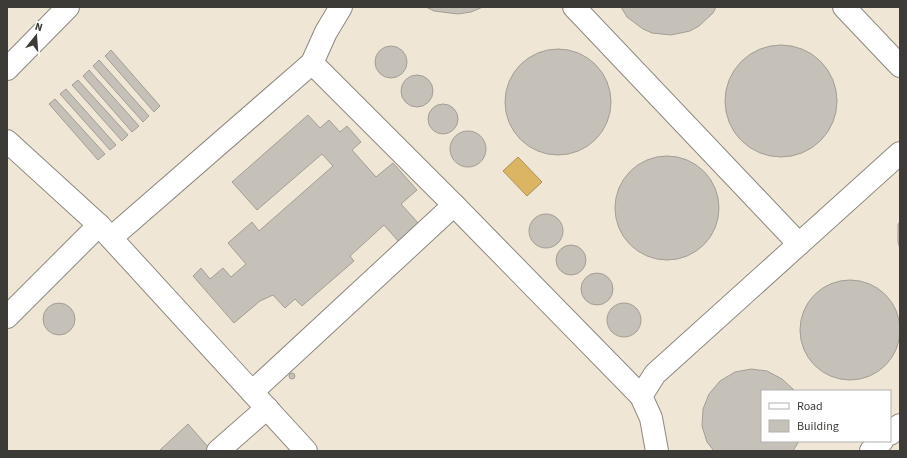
<svg xmlns="http://www.w3.org/2000/svg" width="907" height="458" font-family="'Source Sans 3',sans-serif">
<style>
.built{fill:#efe6d6;fill-rule:evenodd}
.water{fill:#dbb564;stroke:#ab9056}
.building{fill:#c6c1b8;stroke:#a39e95}
.lines{fill:none;stroke-linecap:round;stroke-linejoin:round}
.minor-casing{stroke:#8d8980;stroke-width:24}
.minor{stroke:#fff;stroke-width:22}
</style>
<rect width="100%" height="100%" fill="#f9f4ea"/>
<!-- built -->
<path class="built" d="M 7,7 L 900,7 L 900,451 L 7,451 ZM 762,391 L 890,391 L 890,441 L 762,441 Z"/>
<!-- water -->
<polygon class="water" points="518,157 542,182 527,196 503,171"/>
<!-- building -->
<g class="building">
<polygon points="426,7 483,7 471,12 458,14 434,11"/>
<polygon points="621,7 716,7 713,13 699,26 690,31 671,35 652,33 643,29 627,17"/>
<circle cx="781" cy="101" r="56"/>
<circle cx="391" cy="62" r="16"/>
<circle cx="558" cy="102" r="53"/>
<polygon points="111,50 160,106 154,112 105,56"/>
<polygon points="99,60 149,116 143,122 93,66"/>
<polygon points="89,70 139,126 132,132 83,76"/>
<circle cx="417" cy="91" r="16"/>
<polygon points="78,80 128,135 122,141 72,85"/>
<polygon points="66,89 116,145 110,150 60,94"/>
<polygon points="55,99 105,154 98,160 49,104"/>
<circle cx="443" cy="119" r="15"/>
<polygon points="308,115 320,128 329,120 340,132 347,126 361,142 352,150 376,177 393,163 417,190 401,204 419,224 399,242 384,225 350,256 354,261 302,306 295,299 285,308 273,295 260,301 234,323 193,276 201,268 210,279 223,268 231,277 246,264 228,243 252,222 259,231 333,166 322,154 257,210 232,182"/>
<circle cx="468" cy="149" r="18"/>
<circle cx="667" cy="208" r="52"/>
<circle cx="546" cy="231" r="17"/>
<polygon points="900,221 900,249 898,242 898,225"/>
<circle cx="571" cy="260" r="15"/>
<circle cx="597" cy="289" r="16"/>
<circle cx="850" cy="330" r="50"/>
<circle cx="59" cy="319" r="16"/>
<circle cx="624" cy="320" r="17"/>
<polygon points="751,369 767,371 782,379 794,390 762,391 762,441 799,441 793,451 714,451 707,442 702,426 703,409 709,394 720,381 735,372"/>
<circle cx="292" cy="376" r="3"/>
<polygon points="188,424 209,448 206,451 159,451"/>
</g>
<g class="lines">
<!-- minor casing -->
<g class="minor-casing">
<g id="minor">
<polyline points="574,7 799,244"/>
<polyline points="844,7 900,66"/>
<polyline points="312,63 326,32 341,7"/>
<polyline points="7,69 68,7"/>
<polyline points="7,141 99,225"/>
<polyline points="111,238 312,63 454,205"/>
<polyline points="7,317 99,225 306,451"/>
<polyline points="252,392 454,205 641,396"/>
<polyline points="890,434 900,425"/>
<polyline points="218,451 267,408"/>
<polyline points="657,451 651,418 641,396 655,374 900,153"/>
<polyline points="871,451 882,441"/>
</g>
</g>
<!-- minor -->
<use href="#minor" class="minor"/>
</g>
<!-- border -->
<rect width="907" height="458" fill="none" stroke="#3c3b37" stroke-width="16"/>
<!-- legend -->
<rect x="761" y="390" width="130" height="52" fill="#ffffff" stroke="#b1b1af"/>
<rect x="769" y="403" width="20" height="6" fill="#ffffff" stroke="#b1b1af"/>
<text x="797" y="410" font-size="12" fill="#3c3b37">Road</text>
<rect x="769" y="420" width="20" height="12" fill="#c6c1b8" stroke="#b1b1af"/>
<text x="797" y="430" font-size="12" fill="#3c3b37">Building</text>
<!-- north arrow -->
<g transform="translate(36 36) rotate(17)" stroke="#ffffff" stroke-width="3" paint-order="stroke">
<path d="M0-3L7 15L0 10L-7 15Z" fill="#3c3b37"/>
<text y="-6" font-size="11" font-weight="bold" text-anchor="middle" fill="#3c3b37">N</text>
</g>
</svg>
